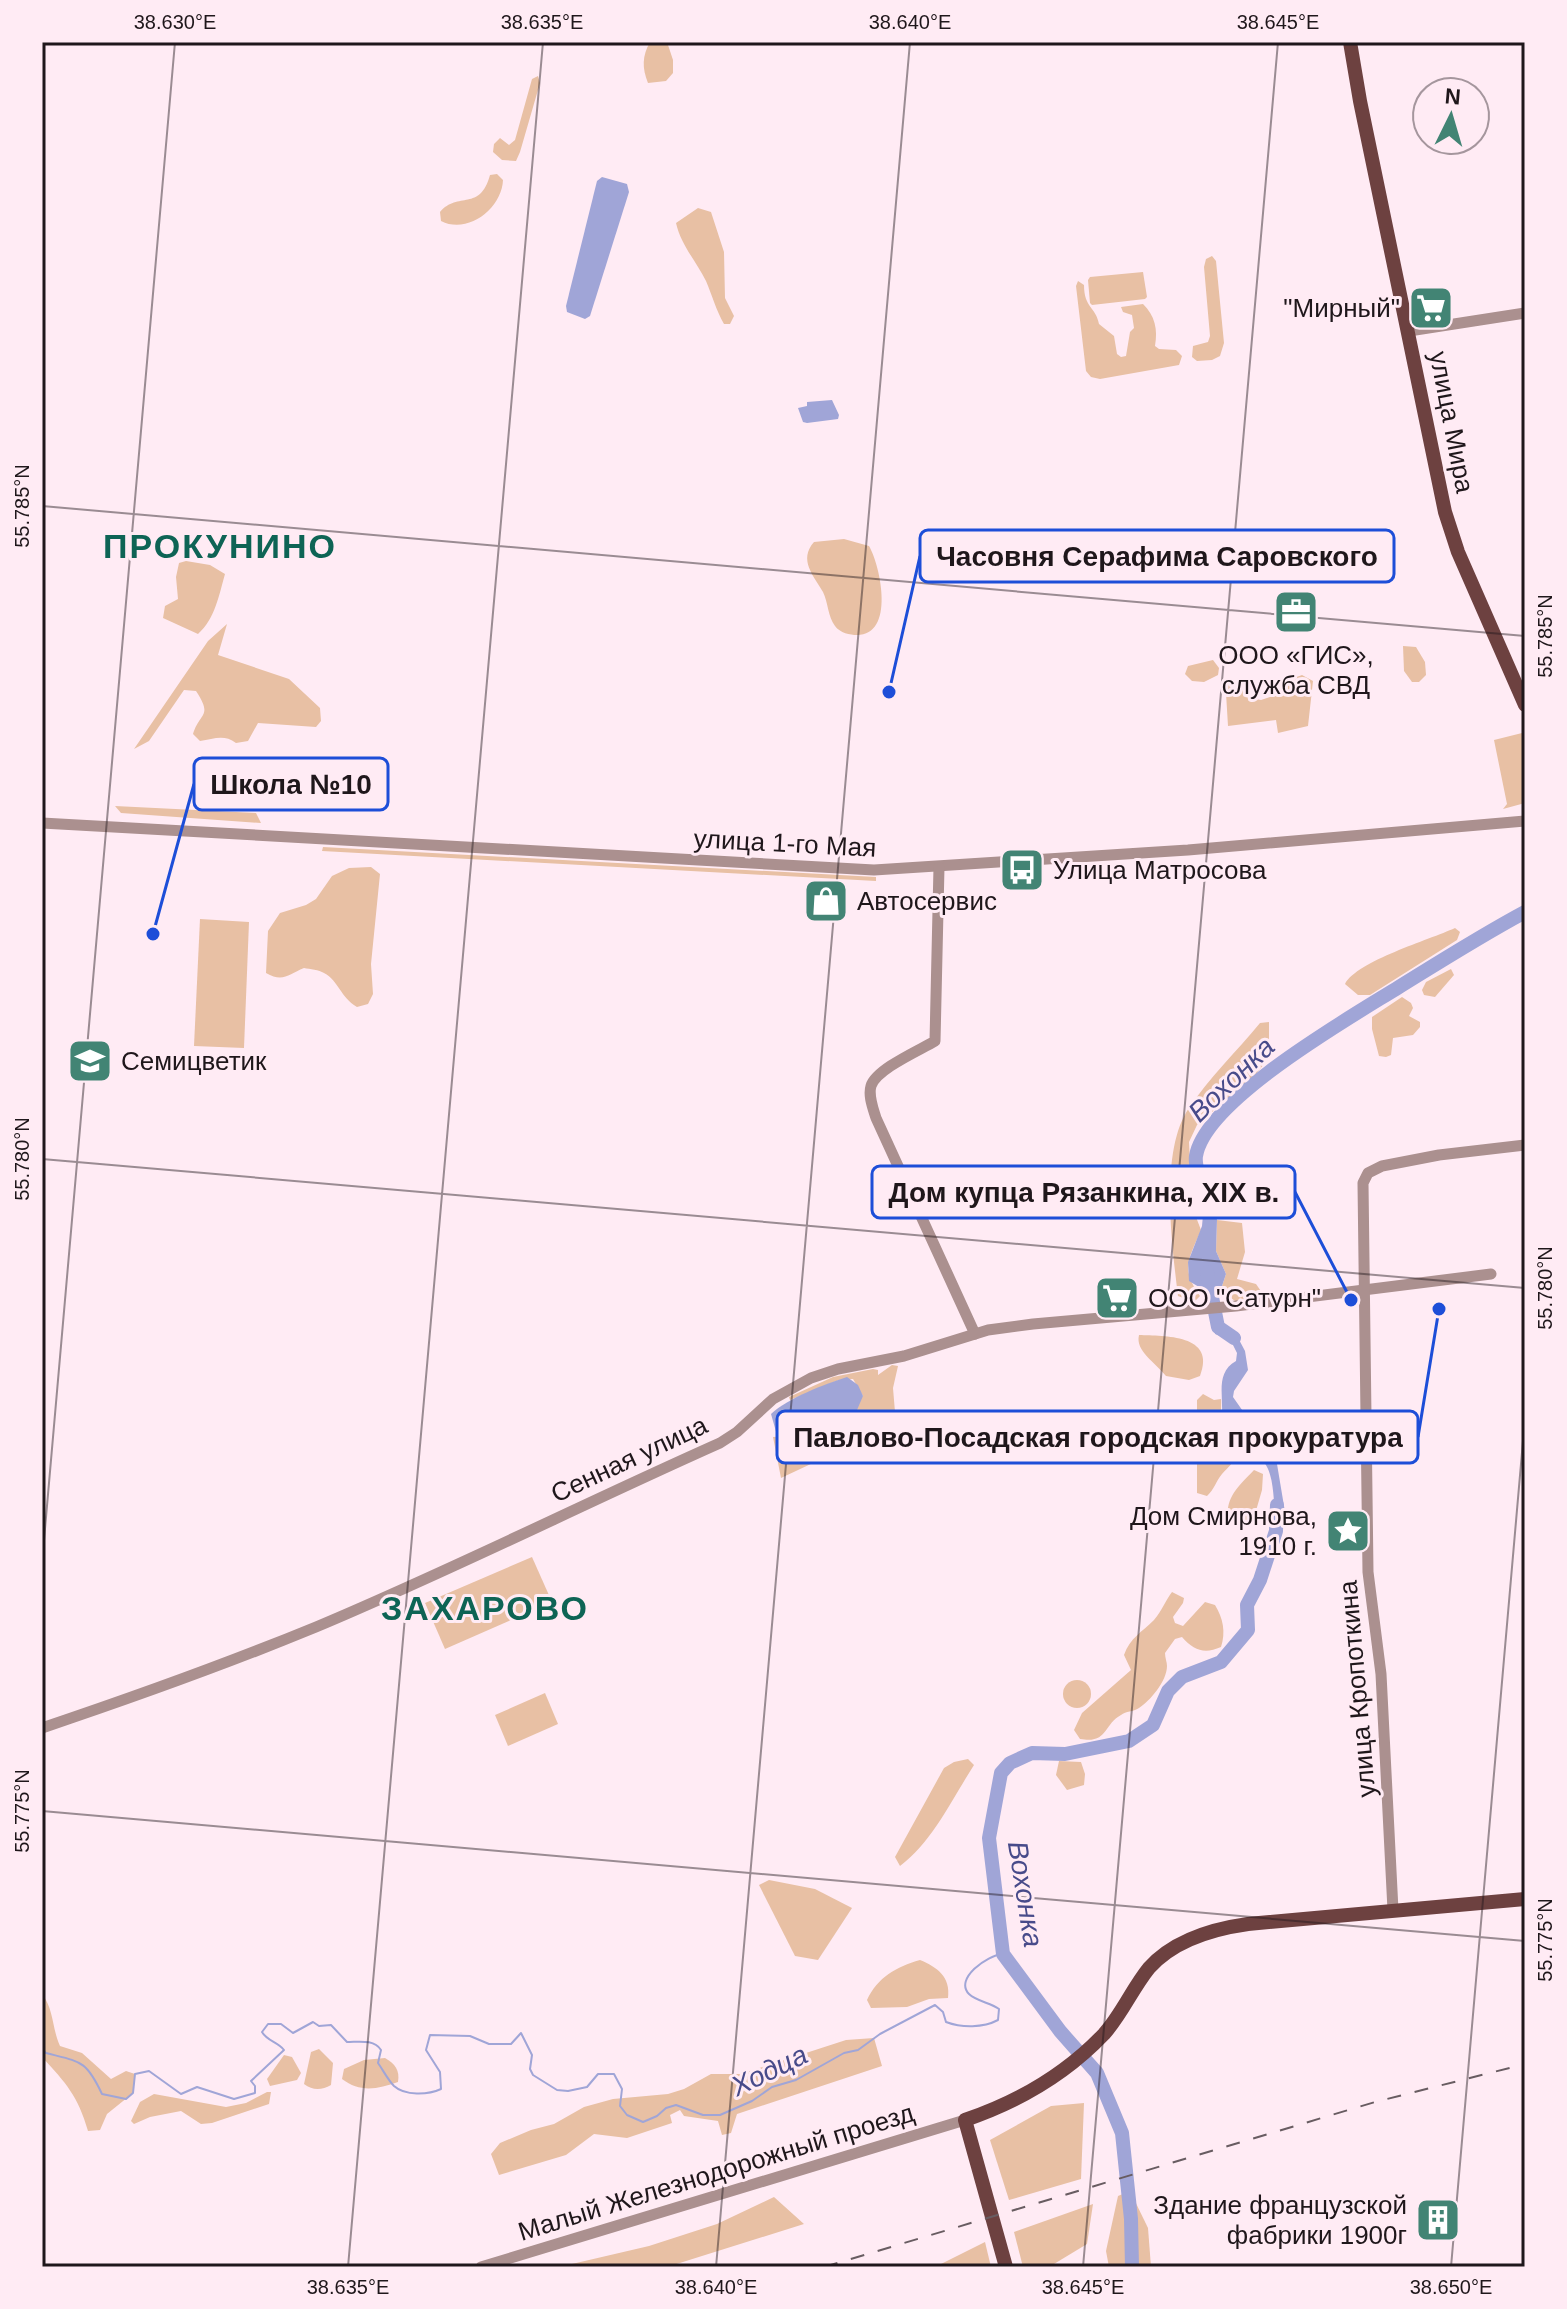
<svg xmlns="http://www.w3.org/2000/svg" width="1567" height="2309" font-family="Helvetica,sans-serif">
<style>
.green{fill:#e8c0a4}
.water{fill:#a0a5d7}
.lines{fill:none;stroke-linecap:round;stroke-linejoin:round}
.stream{stroke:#a0a5d7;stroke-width:2}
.river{stroke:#a0a5d7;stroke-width:14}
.minor{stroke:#ab908f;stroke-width:11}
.major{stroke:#6d4140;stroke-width:14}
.rail{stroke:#685c61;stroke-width:2;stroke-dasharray:14 14;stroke-linecap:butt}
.ticks{fill:none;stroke:#1f171b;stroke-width:2;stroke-opacity:0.45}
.labels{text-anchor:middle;stroke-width:6;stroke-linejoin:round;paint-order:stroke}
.poi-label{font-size:26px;fill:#1f171b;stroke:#ffebf4;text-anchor:start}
.street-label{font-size:26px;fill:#1f171b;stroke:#ffebf4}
.water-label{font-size:28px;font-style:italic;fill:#484b8a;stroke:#ffebf4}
.district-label{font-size:34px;font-weight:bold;letter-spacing:2px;fill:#0e6455;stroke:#ffebf4}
.leader{fill:none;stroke:#1d4ed8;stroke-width:3}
.callout-dot{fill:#1d4ed8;stroke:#ffebf4;stroke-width:3}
.callout{fill:#ffebf4;stroke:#1d4ed8;stroke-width:3}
.callout-label{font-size:28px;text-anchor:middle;font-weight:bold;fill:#1f171b}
.neatline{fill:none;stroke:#1f171b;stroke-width:3}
.ticks-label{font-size:20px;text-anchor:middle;fill:#1f171b}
</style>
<rect width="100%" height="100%" fill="#ffebf4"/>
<!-- green -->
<g class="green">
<path d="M 650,42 L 667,42 L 673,60 L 673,73 L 666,81 L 648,83 C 642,68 642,56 650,42 Z"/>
<polygon points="538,76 540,83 520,152 516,161 502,160 493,152 494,144 500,138 509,145 515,140 532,79"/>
<path d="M 497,174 L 503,180 C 502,208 468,235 441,221 L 440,212 C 458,191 480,212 490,175 Z"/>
<path d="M 698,208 L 711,212 L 724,252 L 725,298 L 734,316 L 730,324 L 724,324 C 716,310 712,295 706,281 C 696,261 681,245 676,223 Z"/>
<polygon points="1212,256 1216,261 1224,343 1220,356 1212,360 1197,361 1192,357 1193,346 1208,342 1210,336 1204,267 1206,259"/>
<polygon points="1143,272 1147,297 1145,299 1092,305 1090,303 1088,280 1090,277"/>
<path d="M 1078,281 L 1084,285 C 1084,308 1096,307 1099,324 L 1114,336 L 1117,354 L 1121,357 L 1126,356 L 1130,332 L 1134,328 L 1132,315 L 1123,312 L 1121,307 L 1143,304 C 1155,316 1158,329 1155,346 L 1159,349 L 1176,350 L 1182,356 L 1179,365 L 1100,379 L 1091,377 L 1086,371 L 1076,286 Z"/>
<path d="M 844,539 L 869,546 C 881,567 895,635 857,635 C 850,635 840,633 835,626 C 828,617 828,602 823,592 C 814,576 798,560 814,542 Z"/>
<path d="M 186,561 L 210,565 L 225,574 C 219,595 215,619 198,634 L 163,618 L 165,606 L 178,599 L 176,577 L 179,563 Z"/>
<path d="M 227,624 L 218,655 L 289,679 L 320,708 L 321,721 L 316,727 L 258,723 L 248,741 L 236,743 C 224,734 214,739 200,741 L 193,734 C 200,712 213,717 196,691 L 184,690 L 149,741 L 134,749 L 208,641 Z"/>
<polygon points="1403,646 1416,647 1425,662 1426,675 1419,682 1412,682 1404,671"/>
<polygon points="1213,660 1219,668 1218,675 1204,682 1192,681 1185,674 1188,666"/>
<path d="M 1302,675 L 1313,681 L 1308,726 L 1278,733 L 1276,720 L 1228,726 L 1226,693 L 1229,684 L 1242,678 L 1245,697 L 1261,700 L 1270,697 C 1275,682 1288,680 1302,675 Z"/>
<polygon points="1522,733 1525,744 1525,803 1503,809 1507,804 1494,740"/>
<polygon points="115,806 256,813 261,823 121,813"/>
<polygon points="323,847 876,877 876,881 322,851"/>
<path d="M 371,867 L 380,874 L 371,964 L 373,994 L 368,1004 L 357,1007 C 340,997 339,981 324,973 C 319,970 310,969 304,968 C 289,974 283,983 266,973 L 268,931 L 280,913 L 306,905 L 316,899 L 332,876 L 349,868 Z"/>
<polygon points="200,919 249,922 244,1048 194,1046"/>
<path d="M 1455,928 L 1460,932 L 1457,940 L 1370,995 L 1358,995 L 1345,984 C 1357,961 1429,940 1455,928 Z"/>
<polygon points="1451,969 1454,975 1435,997 1424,995 1422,990 1426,982"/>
<polygon points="1402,997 1411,1003 1413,1008 1409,1016 1420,1022 1420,1027 1413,1035 1393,1038 1391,1055 1386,1057 1379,1056 1372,1029 1372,1017"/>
<path d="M 1269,1022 L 1269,1058 L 1255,1075 L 1197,1125 L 1189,1142 L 1191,1181 L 1196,1217 L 1201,1230 C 1189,1259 1180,1268 1200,1296 L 1194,1302 L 1178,1296 C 1172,1246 1159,1151 1189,1108 C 1209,1078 1237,1051 1260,1023 Z"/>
<polygon points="1217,1220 1242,1223 1245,1252 1237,1279 1256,1284 1267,1300 1239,1304 1227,1295 1222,1286 1226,1274 1216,1251"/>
<path d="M 1139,1335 C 1164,1336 1217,1334 1200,1376 L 1189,1380 L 1166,1376 C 1155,1362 1135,1351 1139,1335 Z"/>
<polygon points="892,1365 898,1366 893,1388 896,1424 781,1478 773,1437 789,1436 829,1423 863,1396 853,1379 839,1380 790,1400 789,1397 833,1377 873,1369 878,1370 878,1375"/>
<path d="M 1203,1394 L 1214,1400 L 1221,1399 C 1222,1418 1216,1442 1238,1453 C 1233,1464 1229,1466 1222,1474 C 1216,1481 1214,1490 1207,1496 L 1197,1493 L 1197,1400 Z"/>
<path d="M 1254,1470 L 1263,1474 L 1262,1490 L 1253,1521 C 1242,1529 1239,1527 1228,1520 C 1225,1497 1239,1486 1254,1470 Z"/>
<polygon points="532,1557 552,1602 445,1649 425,1603"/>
<path d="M 1172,1592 L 1184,1598 L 1183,1603 L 1173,1617 L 1175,1623 L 1183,1626 L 1205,1602 L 1215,1605 C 1223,1618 1226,1632 1221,1647 C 1205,1654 1194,1651 1182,1637 L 1175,1639 L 1165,1653 C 1165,1658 1167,1662 1167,1666 C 1167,1681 1150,1701 1139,1708 C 1133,1712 1126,1711 1121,1715 C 1103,1725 1108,1744 1080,1739 L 1074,1730 L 1082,1713 L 1131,1670 L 1124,1655 C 1130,1638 1142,1632 1154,1620 C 1162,1611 1165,1601 1172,1592 Z"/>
<circle cx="1077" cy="1694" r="14"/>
<polygon points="545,1693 558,1724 508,1746 495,1715"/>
<path d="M 968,1759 L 974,1765 C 952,1799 933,1841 900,1866 L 895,1857 L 944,1768 L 954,1762 Z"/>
<polygon points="1059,1761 1081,1762 1085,1774 1084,1785 1067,1790 1056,1775"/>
<polygon points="769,1880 815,1889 852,1908 818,1960 795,1956 759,1885"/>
<path d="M 920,1960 C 937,1967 951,1977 948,1998 L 929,1999 L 907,2007 L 871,2008 L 867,2000 C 878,1977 896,1967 920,1960 Z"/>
<path d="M 42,1994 C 54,2009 52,2029 60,2046 L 82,2053 L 111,2079 L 126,2071 L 135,2074 L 133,2093 L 107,2114 L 100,2130 L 88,2131 C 78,2096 66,2083 42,2057 Z"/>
<polygon points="874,2038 882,2066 737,2114 731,2133 722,2135 718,2121 684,2116 680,2110 670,2115 672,2123 627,2138 594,2134 566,2155 499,2175 491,2154 500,2143 531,2130 554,2124 584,2107 613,2099 668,2094 684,2089 711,2074 741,2074 846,2040"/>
<path d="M 319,2049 L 333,2063 L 331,2085 C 322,2090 313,2091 304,2084 L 311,2052 Z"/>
<polygon points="284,2055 292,2057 301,2073 297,2080 270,2086 267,2079"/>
<path d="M 385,2058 C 395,2064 400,2070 398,2082 C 378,2089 360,2093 342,2079 L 344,2069 L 364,2060 Z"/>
<polygon points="267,2092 271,2092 269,2104 212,2123 201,2124 181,2111 150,2117 134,2124 131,2121 140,2102 154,2094 226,2107 246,2103"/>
<polygon points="1084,2103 1081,2179 1009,2200 990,2140 1051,2106"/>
<polygon points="1130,2191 1148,2228 1151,2267 1109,2267 1106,2251 1118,2196"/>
<polygon points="774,2197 804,2224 667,2267 559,2267 649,2246 717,2224"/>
<polygon points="1093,2204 1087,2244 1049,2267 1023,2267 1014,2232"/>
<polygon points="985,2242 991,2267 935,2267"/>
</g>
<!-- water -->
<g class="water">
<polygon points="602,177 627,184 629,192 590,316 585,319 567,312 566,306 597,181"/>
<polygon points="832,400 839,415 838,419 807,423 803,422 798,408 807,406 807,402"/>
<polygon points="1205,1193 1210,1195 1217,1220 1216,1251 1226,1274 1222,1286 1204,1290 1189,1281 1188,1262 1202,1226"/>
<path d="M 1221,1329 L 1236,1334 L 1245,1351 L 1248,1370 L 1234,1391 L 1233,1397 L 1247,1417 L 1253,1439 L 1277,1464 L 1285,1512 L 1282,1521 L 1277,1522 C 1272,1504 1276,1476 1263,1461 C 1253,1450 1239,1458 1229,1447 C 1218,1436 1221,1426 1222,1412 C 1223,1394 1216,1372 1236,1361 L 1237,1353 L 1230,1339 L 1215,1334 L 1215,1331 Z"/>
<path d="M 847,1377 L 858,1385 L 863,1396 L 857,1410 L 789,1436 L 777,1435 L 771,1414 C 788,1398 825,1384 847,1377 Z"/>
</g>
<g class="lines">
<!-- stream -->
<path class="stream" d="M 42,2049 L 46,2053 C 81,2062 86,2060 102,2094 L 126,2099 L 133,2093 L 135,2074 L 149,2071 L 181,2094 L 197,2087 L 234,2099 L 255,2093 L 255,2086 L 251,2081 L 284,2050 C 278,2042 267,2041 262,2032 L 268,2024 L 281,2024 L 293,2033 L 313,2022 L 319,2026 L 331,2025 L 347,2042 C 359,2042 374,2039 381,2050 L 378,2063 C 383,2070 388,2080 394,2086 C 405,2096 428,2095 441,2089 L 440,2072 L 426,2050 L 430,2035 L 470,2036 L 489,2044 L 511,2044 L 521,2033 L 532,2055 L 530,2069 L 533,2075 L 557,2090 L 568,2091 L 587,2087 L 598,2074 L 614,2074 L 622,2089 L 620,2106 L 627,2115 L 643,2122 L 657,2116 L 666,2108 L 676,2105 L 703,2115 L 720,2115 L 752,2101 L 772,2087 L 796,2080 L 844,2053 L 858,2050 L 880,2034 L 935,2005 L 943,2012 L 946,2022 C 962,2028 983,2028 998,2020 L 999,2009 C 991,2003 976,2001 969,1994 C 954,1979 987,1955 1003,1954"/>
<!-- river -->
<g class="river">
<path d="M 1208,1209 C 1205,1196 1194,1167 1196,1156 C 1205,1100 1351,1017 1399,987 C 1441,961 1482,935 1525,912"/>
<polyline points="1207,1272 1218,1327 1234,1338"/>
<polyline points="1132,2267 1131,2219 1122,2133 1097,2073 1060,2031 1003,1954 989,1838 1001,1773 1010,1763 1032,1753 1065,1754 1129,1741 1153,1725 1168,1691 1182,1677 1221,1662 1248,1630 1247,1605 1260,1580 1276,1531 1277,1505"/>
</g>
<!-- minor -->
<g class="minor">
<polyline points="1409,331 1525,313"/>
<polyline points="42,823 874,870 1188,850 1525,821"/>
<path d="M 939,867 L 935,1041 C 920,1050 876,1069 871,1086 C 868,1096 873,1108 876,1118 L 975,1334"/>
<path d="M 42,1728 C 134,1697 226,1664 316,1627 C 452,1570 585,1503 720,1443 L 737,1432 L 773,1399 L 811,1378 L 838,1369 L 904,1356 L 988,1330 L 1033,1324 L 1236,1306 L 1491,1274"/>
<polyline points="1393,1910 1381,1674 1368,1572 1363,1183 1368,1173 1382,1166 1439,1155 1525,1145"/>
<polyline points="481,2267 965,2120"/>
</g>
<!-- major -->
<g class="major">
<polyline points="1350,42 1360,101 1445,512 1458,552 1525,705"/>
<path d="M 1006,2267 L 965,2120 C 1018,2102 1065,2075 1104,2034 C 1122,2014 1132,1989 1149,1968 C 1174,1940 1212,1929 1248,1924 L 1525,1899"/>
</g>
<!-- rail -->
<polyline class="rail" points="824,2267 1375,2102 1525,2064"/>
</g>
<!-- ticks -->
<path class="ticks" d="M 42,506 L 1525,636M 42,1159 L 1525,1288M 42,1563 L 175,42M 42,1811 L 1525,1941M 348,2267 L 543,42M 716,2267 L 910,42M 1083,2267 L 1278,42M 1451,2267 L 1525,1418"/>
<!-- icons -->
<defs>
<g id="supermarket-square" transform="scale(2.3)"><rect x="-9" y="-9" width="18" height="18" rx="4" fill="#428474" stroke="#ffebf4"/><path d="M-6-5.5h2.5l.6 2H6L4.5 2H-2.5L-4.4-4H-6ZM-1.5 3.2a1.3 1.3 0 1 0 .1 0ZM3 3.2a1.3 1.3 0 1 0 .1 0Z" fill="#fff"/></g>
<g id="office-square" transform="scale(2.3)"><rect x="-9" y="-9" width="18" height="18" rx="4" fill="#428474" stroke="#ffebf4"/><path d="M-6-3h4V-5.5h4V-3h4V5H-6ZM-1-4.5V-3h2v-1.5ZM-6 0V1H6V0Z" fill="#fff"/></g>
<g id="bus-square" transform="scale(2.3)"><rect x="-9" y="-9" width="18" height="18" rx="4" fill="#428474" stroke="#ffebf4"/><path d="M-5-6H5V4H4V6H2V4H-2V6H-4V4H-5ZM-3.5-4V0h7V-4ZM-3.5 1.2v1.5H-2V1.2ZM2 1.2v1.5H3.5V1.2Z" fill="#fff"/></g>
<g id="shop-square" transform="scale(2.3)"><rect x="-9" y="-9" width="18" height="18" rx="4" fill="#428474" stroke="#ffebf4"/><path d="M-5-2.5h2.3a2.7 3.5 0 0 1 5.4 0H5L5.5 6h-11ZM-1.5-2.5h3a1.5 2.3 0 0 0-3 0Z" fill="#fff"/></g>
<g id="school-square" transform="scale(2.3)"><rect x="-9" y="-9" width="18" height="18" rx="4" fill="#428474" stroke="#ffebf4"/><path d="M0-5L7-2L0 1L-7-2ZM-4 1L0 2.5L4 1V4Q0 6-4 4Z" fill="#fff"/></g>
<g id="sight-square" transform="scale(2.3)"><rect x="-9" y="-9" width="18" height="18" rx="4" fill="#428474" stroke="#ffebf4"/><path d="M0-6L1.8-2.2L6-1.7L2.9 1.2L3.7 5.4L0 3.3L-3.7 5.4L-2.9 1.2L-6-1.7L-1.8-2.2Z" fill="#fff"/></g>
<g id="building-square" transform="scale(2.3)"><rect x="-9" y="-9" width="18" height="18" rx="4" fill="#428474" stroke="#ffebf4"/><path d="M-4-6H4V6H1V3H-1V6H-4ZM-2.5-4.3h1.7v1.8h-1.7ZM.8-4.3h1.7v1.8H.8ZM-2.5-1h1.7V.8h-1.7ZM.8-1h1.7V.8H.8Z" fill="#fff"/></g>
</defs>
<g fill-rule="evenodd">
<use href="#supermarket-square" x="1431" y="308"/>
<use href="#office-square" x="1296" y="612"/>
<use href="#bus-square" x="1022" y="870"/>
<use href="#shop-square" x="826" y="901"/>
<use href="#school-square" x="90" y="1061"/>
<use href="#supermarket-square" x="1117" y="1298"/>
<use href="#sight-square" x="1348" y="1531"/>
<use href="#building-square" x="1438" y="2220"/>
</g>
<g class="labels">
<!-- poi labels -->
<g class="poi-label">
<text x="1400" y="317" text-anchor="end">"Мирный"</text>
<text x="1296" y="664" text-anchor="middle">ООО «ГИС»,<tspan x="1296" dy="30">служба СВД</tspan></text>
<text x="1053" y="879">Улица Матросова</text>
<text x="857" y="910">Автосервис</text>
<text x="121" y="1070">Семицветик</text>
<text x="1148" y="1307">ООО "Сатурн"</text>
<text x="1317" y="1525" text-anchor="end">Дом Смирнова,<tspan x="1317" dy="30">1910 г.</tspan></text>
<text x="1407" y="2214" text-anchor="end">Здание французской<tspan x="1407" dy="30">фабрики 1900г</tspan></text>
</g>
<!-- street labels -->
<g class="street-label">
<text transform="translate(1452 422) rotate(79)" y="9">улица Мира</text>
<text transform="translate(785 843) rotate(3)" y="9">улица 1-го Мая</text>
<text transform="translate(629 1459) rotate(-25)" y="9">Сенная улица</text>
<text transform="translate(1357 1689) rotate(-95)" y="9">улица Кропоткина</text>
<text transform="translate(716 2172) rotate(-17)" y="9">Малый Железнодорожный проезд</text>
</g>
<!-- water labels -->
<g class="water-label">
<text transform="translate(1231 1079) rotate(-44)" y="10">Вохонка</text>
<text transform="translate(1026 1894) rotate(81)" y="10">Вохонка</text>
<text transform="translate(769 2070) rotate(-26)" y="10">Ходца</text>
</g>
<!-- district labels -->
<g class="district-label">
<text x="220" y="558">ПРОКУНИНО</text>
<text x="485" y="1620">ЗАХАРОВО</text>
</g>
</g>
<!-- callouts -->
<path class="leader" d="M889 692L920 556M153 934L194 784M1351 1300L1295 1192M1439 1309L1418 1437"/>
<g class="callout-dot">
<circle cx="889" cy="692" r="8"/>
<circle cx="153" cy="934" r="8"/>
<circle cx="1351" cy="1300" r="8"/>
<circle cx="1439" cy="1309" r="8"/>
</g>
<g class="callout">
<rect x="920" y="530" width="474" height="52" rx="8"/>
<rect x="194" y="758" width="194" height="52" rx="8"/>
<rect x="872" y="1166" width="423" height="52" rx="8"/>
<rect x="777" y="1411" width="641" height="52" rx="8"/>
</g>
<g class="callout-label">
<text x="1157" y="566">Часовня Серафима Саровского</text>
<text x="291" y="794">Школа №10</text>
<text x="1084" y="1202">Дом купца Рязанкина, XIX в.</text>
<text x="1098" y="1447">Павлово-Посадская городская прокуратура</text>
</g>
<!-- border -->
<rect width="1567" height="2309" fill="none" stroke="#ffebf4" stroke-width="88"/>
<!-- north arrow -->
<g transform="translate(1451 116) rotate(5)"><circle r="38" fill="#ffebf4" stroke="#a5969d" stroke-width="2"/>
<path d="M0-6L14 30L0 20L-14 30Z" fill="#428474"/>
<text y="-12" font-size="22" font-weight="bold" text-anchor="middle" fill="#1f171b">N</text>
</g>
<rect x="44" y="44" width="1479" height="2221" class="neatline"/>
<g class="ticks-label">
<text x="175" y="29">38.630°E</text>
<text x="542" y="29">38.635°E</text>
<text x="910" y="29">38.640°E</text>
<text x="1278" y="29">38.645°E</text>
<text transform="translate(22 506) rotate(-90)" y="7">55.785°N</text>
<text transform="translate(1545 636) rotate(-90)" y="7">55.785°N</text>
<text transform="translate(22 1159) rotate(-90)" y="7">55.780°N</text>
<text transform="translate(1545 1288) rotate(-90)" y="7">55.780°N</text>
<text transform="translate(22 1811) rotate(-90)" y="7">55.775°N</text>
<text transform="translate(1545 1940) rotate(-90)" y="7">55.775°N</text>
<text x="348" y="2294">38.635°E</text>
<text x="716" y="2294">38.640°E</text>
<text x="1083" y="2294">38.645°E</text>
<text x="1451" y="2294">38.650°E</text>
</g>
</svg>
